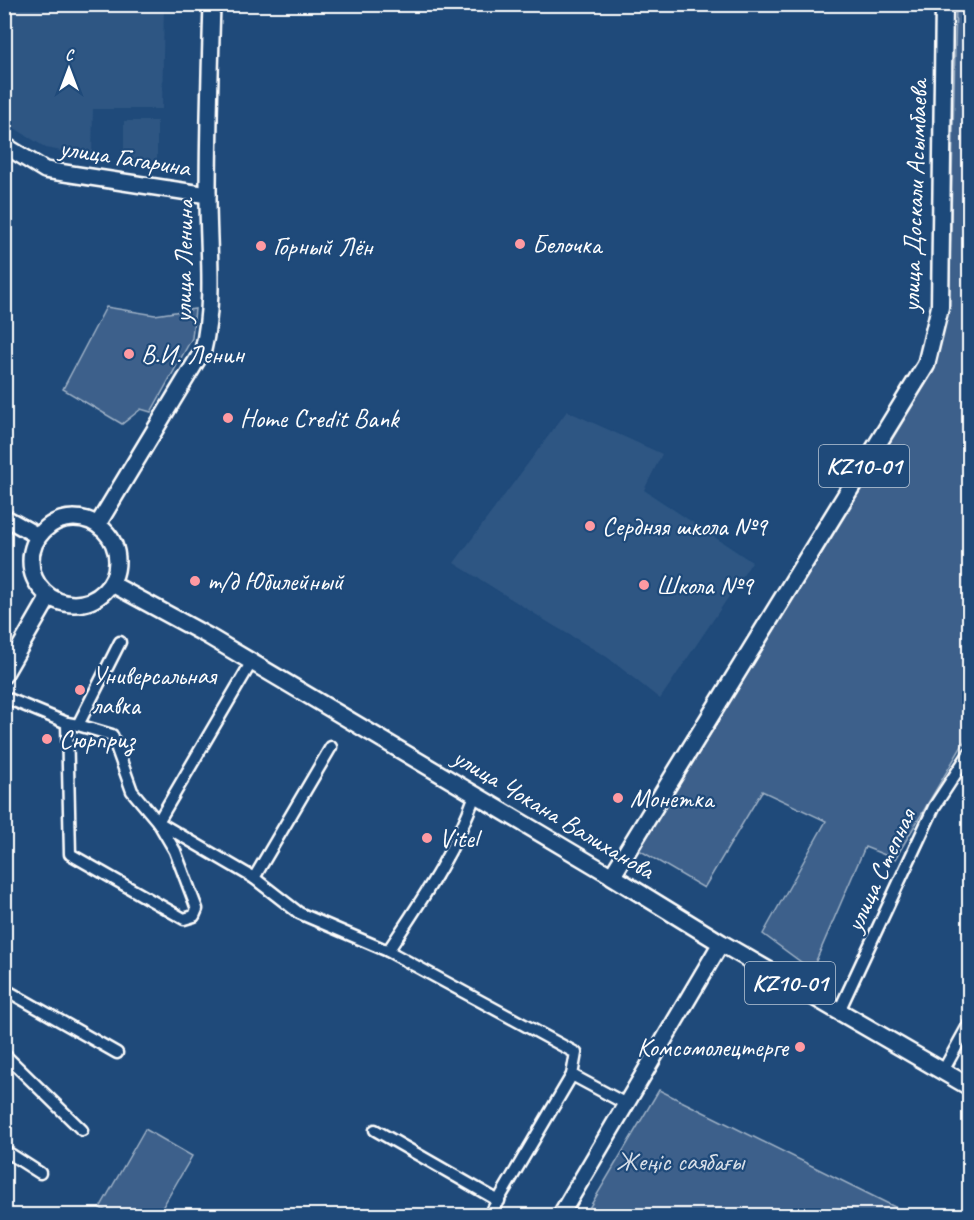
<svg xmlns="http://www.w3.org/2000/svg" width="974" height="1220" font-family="Caveat,sans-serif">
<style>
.built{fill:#2e5683}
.green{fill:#3c618b;stroke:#9eb0c5;stroke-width:1.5}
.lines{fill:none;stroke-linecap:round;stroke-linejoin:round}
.street-casing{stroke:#fff;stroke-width:15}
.secondary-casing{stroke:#fff;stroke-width:20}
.primary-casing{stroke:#fff;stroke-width:21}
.street{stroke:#1f4a7a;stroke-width:10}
.secondary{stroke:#1f4a7a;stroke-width:15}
.primary{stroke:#1f4a7a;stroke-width:16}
.poi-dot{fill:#ff9aa2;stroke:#1f4a7a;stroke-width:2}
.labels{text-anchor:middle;stroke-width:4.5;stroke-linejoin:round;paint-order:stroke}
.shield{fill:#1f4a7a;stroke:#bcc9d7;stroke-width:1.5}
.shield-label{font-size:24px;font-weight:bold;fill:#fff}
.street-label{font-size:26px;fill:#fff;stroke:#1f4a7a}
.poi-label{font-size:26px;fill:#fff;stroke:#1f4a7a;text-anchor:start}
.park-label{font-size:26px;fill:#d8dfe8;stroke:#1f4a7a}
</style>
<rect width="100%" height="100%" fill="#1f4a7a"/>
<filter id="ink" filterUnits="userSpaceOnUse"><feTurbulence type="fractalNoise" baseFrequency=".0167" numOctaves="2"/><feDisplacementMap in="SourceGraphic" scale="12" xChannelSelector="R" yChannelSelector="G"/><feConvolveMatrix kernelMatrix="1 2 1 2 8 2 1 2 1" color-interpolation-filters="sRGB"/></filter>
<g filter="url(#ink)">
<!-- built -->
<g class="built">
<polygon points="4,5 164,5 162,109 93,109 92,157 46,148 5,122"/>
<rect x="124" y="121" width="33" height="40"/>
<polygon points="567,411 662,454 644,490 752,562 660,699 607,657 551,624 454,563"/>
</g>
<!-- green -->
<g class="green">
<polygon points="956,5 970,5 969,734 895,859 865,847 812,970 763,934 826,821 762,791 704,888 639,850 934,371 949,308"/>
<polygon points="106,307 155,315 195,309 192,338 151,412 141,409 122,424 63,389"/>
<polygon points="659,1090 911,1215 585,1215"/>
<polygon points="145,1129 192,1156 158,1215 114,1215 100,1208"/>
</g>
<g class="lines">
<!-- street casing -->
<g class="street-casing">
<g id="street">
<path d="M 4,697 L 67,723 L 78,725 L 112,735 L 132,791 L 158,822 L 254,878 L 299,913 L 388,951 C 421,901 455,852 475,795"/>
<polyline points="67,723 70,854 184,919 194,916 197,909 175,851 158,822 251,663"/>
<polyline points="78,725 120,642"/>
<polyline points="254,878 331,747"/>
<polyline points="388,951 576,1053 572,1075 626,1104"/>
<polyline points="4,989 117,1053"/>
<polyline points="839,1011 934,807 970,752"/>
<polyline points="4,1054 82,1130"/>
<polyline points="943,1071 970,1022"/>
<polyline points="375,1130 499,1201"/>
<polyline points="4,1150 40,1173"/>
<polyline points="489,1216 572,1075"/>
</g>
</g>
<!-- secondary casing -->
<g class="secondary-casing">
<g id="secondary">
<polyline points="4,145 45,170 208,195"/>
<polyline points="4,517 38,536"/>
<circle cx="74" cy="561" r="43"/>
<path d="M 98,524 L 203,350 C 215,301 208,248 208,198 C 208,134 210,69 212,4"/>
<polyline points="112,584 208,636 612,876"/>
<polyline points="4,675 49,597"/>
<polyline points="560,1216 721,943"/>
</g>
</g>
<!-- primary casing -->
<g class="primary-casing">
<polyline id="primary" points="944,4 940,307 926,365 612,876 721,943 970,1087"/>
</g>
<!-- street -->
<use href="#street" class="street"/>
<!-- secondary -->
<use href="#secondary" class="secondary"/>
<!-- primary -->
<use href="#primary" class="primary"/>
</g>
</g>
<!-- markers -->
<g class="poi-dot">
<circle cx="520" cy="244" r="6"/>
<circle cx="261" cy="246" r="6"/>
<circle cx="129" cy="354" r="6"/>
<circle cx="228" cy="418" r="6"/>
<circle cx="590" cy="526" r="6"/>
<circle cx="195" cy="581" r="6"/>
<circle cx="644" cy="585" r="6"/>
<circle cx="80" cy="690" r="6"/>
<circle cx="47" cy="739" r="6"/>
<circle cx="618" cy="798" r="6"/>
<circle cx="427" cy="838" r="6"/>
<circle cx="800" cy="1047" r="6"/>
</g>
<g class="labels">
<!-- shield labels -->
<g class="shield">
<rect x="819" y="445" width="90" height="42" rx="4.5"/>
<rect x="745" y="962" width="90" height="42" rx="4.5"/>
</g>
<g class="shield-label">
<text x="864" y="474">KZ10-01</text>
<text x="790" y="991">KZ10-01</text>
</g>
<!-- street labels -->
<g class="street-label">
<text transform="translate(125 157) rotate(9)" y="9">улица Гагарина</text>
<text transform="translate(914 196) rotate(-88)" y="9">улица Доскали Асымбаева</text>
<text transform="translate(183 261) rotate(-89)" y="9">улица Ленина</text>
<text transform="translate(554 813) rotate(31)" y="9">улица Чокана Валиханова</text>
<text transform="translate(880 870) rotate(-65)" y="9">улица Степная</text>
</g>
<!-- poi labels -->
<g class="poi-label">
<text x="532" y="253">Белочка</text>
<text x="273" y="255">Горный Лён</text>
<text x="141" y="363">В.И. Ленин</text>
<text x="240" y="427">Home Credit Bank</text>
<text x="602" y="535">Сердняя школа №9</text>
<text x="207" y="590">т/д Юбилейный</text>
<text x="656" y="594">Школа №9</text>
<text x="92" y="684">Универсальная<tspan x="92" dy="30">лавка</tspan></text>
<text x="59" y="748">Сюрприз</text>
<text x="630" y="807">Монетка</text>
<text x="439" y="847">Vitel</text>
<text x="788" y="1056" text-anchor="end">Комсомолецтерге</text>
</g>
<!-- park labels -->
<g class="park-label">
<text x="680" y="1170">Жеңіс саябағы</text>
</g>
</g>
<!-- margin -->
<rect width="974" height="1220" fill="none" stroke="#1f4a7a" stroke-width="24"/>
<rect x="12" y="12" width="950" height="1196" fill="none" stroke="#fff" stroke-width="2" filter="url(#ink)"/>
<!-- north arrow -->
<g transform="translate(69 69)" stroke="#1f4a7a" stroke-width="4.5" paint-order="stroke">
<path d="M0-4.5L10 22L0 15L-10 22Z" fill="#ffffff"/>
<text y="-9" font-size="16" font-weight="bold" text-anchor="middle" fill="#ffffff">С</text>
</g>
</svg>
